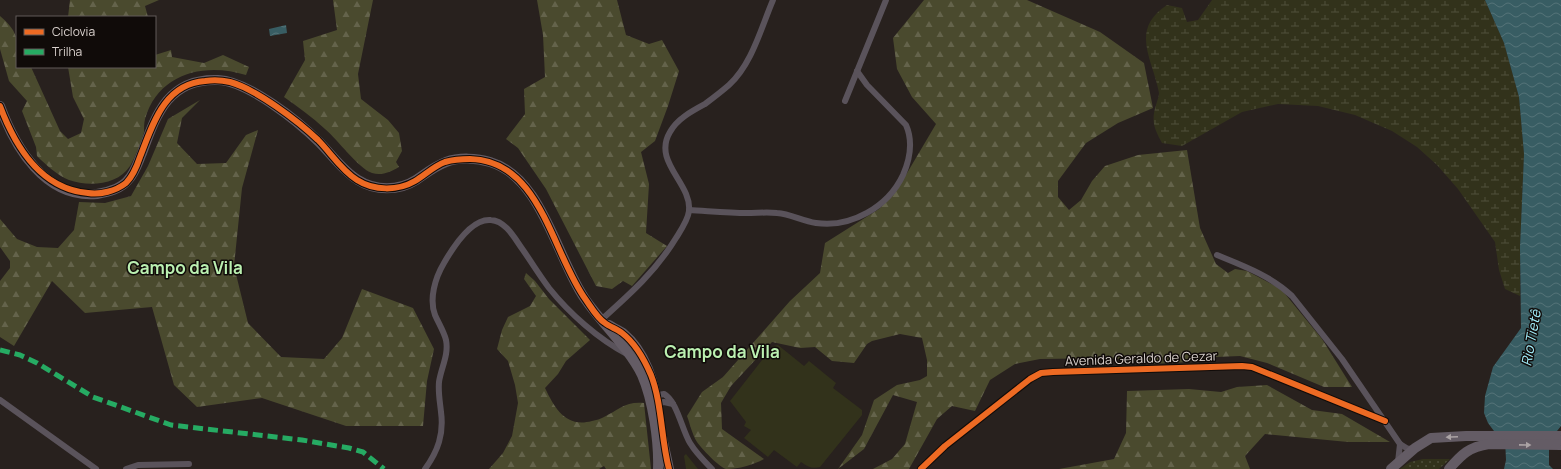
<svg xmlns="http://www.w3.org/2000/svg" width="1561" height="469" font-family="Manrope,sans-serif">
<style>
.grass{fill:#32321b}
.forest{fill:url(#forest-firs)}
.wetland{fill:url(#wetland-marsh)}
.park{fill:url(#park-dots)}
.water{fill:url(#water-waves)}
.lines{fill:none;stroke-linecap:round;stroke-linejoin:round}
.street{stroke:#5a535b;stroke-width:6}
.primary{stroke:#645c65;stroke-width:10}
.quiet{stroke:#26ab63;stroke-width:5;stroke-dasharray:10 5;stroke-linecap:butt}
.cycleway-casing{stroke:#100b09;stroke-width:8}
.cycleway{stroke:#ed6a23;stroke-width:6}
.oneway{fill:#aba3a4}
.labels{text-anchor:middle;stroke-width:3;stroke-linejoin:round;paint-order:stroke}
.street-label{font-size:13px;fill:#dad2ce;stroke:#100b09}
.water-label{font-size:14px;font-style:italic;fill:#a4f1fe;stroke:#100b09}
.district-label{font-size:17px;font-weight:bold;fill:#bbf0b1;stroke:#100b09}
</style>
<defs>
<pattern id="forest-firs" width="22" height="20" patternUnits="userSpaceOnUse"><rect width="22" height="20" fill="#4a4a2e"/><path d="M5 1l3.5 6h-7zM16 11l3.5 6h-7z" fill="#64634b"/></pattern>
<pattern id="wetland-marsh" width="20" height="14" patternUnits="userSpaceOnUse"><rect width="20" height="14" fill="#32321b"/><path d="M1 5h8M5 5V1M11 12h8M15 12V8" fill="none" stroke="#4f4f3b"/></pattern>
<pattern id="park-dots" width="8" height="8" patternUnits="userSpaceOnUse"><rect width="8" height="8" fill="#32321b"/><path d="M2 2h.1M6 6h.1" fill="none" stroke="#4f4f3b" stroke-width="1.8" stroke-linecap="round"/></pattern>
<pattern id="water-waves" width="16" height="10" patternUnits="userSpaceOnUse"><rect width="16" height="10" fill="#385d63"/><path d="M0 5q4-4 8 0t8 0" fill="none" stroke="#547378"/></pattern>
</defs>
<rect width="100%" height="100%" fill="#28211e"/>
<!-- grass -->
<g class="grass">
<path d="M 778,345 L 804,366 L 809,361 L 836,383 L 833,388 L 862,410 L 862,415 L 820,467 C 812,469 808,467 801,462 L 797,467 L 774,450 L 768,457 L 744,438 L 751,430 L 744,426 L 746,422 L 730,401 L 773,346 Z"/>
<polygon points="686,454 698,469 686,469 684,456"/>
</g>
<!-- forest -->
<g class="forest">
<polygon points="70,0 159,0 145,6 148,17 68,17"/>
<path d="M 333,0 L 373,0 L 358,74 L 361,99 L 388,120 L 399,133 L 402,151 L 396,162 L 399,167 C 390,172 382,176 372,173 C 358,168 338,140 325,129 C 312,117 298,107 284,97 L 305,60 L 303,41 L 337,30 Z"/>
<polygon points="537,0 617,0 626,35 649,44 662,40 679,71 668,106 655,141 641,152 649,184 646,233 667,246 632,286 623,281 612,289 596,286 546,189 518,148 506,139 525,114 524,89 545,77 543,35"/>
<path d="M 924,0 L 1027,0 L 1100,32 L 1144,63 L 1153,108 L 1118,123 L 1086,143 L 1058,181 L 1058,197 L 1069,210 L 1081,200 L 1092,181 L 1105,166 L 1138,155 L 1187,150 L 1200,228 L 1216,264 L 1228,273 L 1235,269 L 1247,271 L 1281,289 L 1322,339 L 1352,387 L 1324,387 L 1267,363 L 1240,356 L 1216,357 L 1188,362 L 1151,364 L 1111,358 L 1040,359 L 1015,364 L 990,380 L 975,411 L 952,406 L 937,419 L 909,469 L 873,469 L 892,459 L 905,444 L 917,402 L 893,395 L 864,449 L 838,469 L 862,435 L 874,400 L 897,385 L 920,380 L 927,376 L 927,360 L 922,338 L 900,334 L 872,341 L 867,344 L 854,363 L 832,361 L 815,347 L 800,348 L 772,342 L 731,386 L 721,403 L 722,429 L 764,459 C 753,465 739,469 726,469 C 719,467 701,448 697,442 C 692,434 690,424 687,416 L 702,392 L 723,377 L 790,301 L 820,273 L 825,243 L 879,209 L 897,190 L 936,124 L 912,97 L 897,69 L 893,38 Z"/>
<path d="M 0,16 C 21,34 17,41 17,67 L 31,67 L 60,131 L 68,139 L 81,133 L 84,119 L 73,97 L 68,67 L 155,67 L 155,55 L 171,50 L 172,57 L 204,63 L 223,55 L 249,67 L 246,75 C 205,62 158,73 145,119 C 144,123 144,128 144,132 C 142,140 135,158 130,166 C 118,185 89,187 69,180 C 57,175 46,165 37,156 L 36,147 L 22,111 L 27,101 L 9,81 L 0,49 Z"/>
<polygon points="200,100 182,118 177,143 197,164 226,163 246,135 258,130 242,188 234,266 248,323 281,357 324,359 342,338 362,289 413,308 434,349 427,381 423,426 346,426 262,398 197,407 174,385 152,307 85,313 52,281 14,346 0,337 0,281 10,268 10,261 0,247 0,219 17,239 37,247 58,248 74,230 79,202 105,203 131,196 148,166 168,119"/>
<path d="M 526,273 L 535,281 L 549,299 L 590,340 L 566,361 L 558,374 L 545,388 C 555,409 566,428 592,421 C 596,420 601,419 604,417 C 618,410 626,401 644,403 L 651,469 L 606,469 L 604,466 L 599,469 L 489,469 L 503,453 L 512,436 L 518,403 L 515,385 L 508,361 L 497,349 L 502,330 L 508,317 L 530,306 L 536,296 L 524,279 Z"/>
<polygon points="1267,385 1312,410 1342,414 1390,442 1348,442 1265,434 1245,456 1250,469 1059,469 1114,459 1126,433 1127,391 1189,389 1221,392 1237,387"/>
</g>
<!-- wetland -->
<path class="wetland" d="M 1212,0 L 1485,0 L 1504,43 L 1519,97 L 1524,154 L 1520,247 L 1520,296 L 1505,289 L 1499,270 L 1495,242 L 1458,189 L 1437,165 L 1417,147 L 1392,131 L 1355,115 L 1318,106 L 1278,104 L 1242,112 L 1182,146 L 1162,143 C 1154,128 1151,121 1156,105 C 1157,101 1159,97 1159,93 C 1153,59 1129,30 1167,5 L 1182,8 L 1187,22 L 1198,20 Z"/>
<!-- park -->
<polygon class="park" points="1423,459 1450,459 1439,469 1400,469 1410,462"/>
<!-- water -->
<g class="water">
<polygon points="1485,0 1561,0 1561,426 1549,441 1549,465 1553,469 1504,469 1506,460 1505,439 1497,435 1488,423 1484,413 1485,396 1493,367 1521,328 1520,247 1524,154 1519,97 1504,43"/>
<polygon points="286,25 287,33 270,36 269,29"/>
</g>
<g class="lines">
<!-- street -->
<g class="street">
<polyline points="845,101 886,0"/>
<path d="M 689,210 C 708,211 728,213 747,213 C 757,213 767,212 777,213 C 791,214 802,221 816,223 C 851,228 888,207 903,175 C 910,159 913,141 906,125 L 867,85 L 857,71"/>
<path d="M 1217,255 C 1244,266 1271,276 1292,296 L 1342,359 L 1400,444 L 1408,449 L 1414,448"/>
<path d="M 601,320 C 630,294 656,271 676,238 C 681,230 688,220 689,211 C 692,183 652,162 670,132 C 677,119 692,111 705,104 C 713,98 721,92 729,85 C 752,64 761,28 773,0"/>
<path d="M 653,396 L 664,394 C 677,401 682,430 690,443 C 696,453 704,461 712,469"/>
<polyline points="0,400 96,469"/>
<polyline points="654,403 664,402 673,404"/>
<polyline points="1398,462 1400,444"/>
<polyline points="126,469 138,465 189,464"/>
<path d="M 425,469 C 438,451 444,434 441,412 C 440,402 438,392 439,382 C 441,368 449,355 446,340 C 444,332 439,324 435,315 C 429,299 435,278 444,263 C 452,249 471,218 491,220 C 506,221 515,239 523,250 C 532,263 540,276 549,288 C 569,313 598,339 627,354"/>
<polyline points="921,469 945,446 1030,379 1041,373 1053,372 1242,366 1252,367 1385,421"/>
</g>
<!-- primary -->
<g class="primary">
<path d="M 0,106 C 15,147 45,199 97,194 C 108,192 121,189 128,180 C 135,173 138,162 142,153 C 156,115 168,78 218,80 C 248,81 298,121 319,142 C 332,155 343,171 358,180 C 375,191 399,191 416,180 C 425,174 435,166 446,162 C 459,157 477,158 490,162 C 542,177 557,259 585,299 C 603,325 628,347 642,375 C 653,400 659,442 658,469"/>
<path d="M 609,325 C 613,328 618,330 623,333 C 645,351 655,383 658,410"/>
<polyline points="662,437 669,469"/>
<polyline points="1391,469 1415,448 1431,438 1466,436 1561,436"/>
<path d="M 1449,469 C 1462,454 1469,447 1489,444 L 1561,445"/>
</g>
<!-- quiet -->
<polyline class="quiet" points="0,350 20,355 37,363 93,397 171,425 302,440 349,448 363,452 384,469"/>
<!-- cycleway casing -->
<g class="cycleway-casing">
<g id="cycleway">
<path d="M 0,106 C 15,146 40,189 88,193 C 100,195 116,191 126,183 C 133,176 137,166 140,157 C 153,124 164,84 205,81 C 213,80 221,80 230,82 C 256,89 298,121 318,140 C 331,153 341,170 357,180 C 374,191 398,191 415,181 C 425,175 434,166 445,162 C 452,160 462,159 470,159 C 541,160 552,254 586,300 C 591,307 597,318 605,323 C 610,327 617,329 622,333 C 635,343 645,361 651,375 C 662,403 661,439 669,469"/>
<polyline points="921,469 945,446 1030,379 1041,373 1053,372 1242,366 1252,367 1385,421"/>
</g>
</g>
<!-- cycleway -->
<use href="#cycleway" class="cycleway"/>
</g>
<!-- one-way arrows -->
<defs><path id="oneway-solid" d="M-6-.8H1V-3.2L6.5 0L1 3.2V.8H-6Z"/></defs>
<g class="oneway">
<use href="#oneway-solid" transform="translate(1452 437) rotate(178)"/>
<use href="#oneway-solid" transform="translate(1525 445) rotate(1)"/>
</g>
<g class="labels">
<!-- street labels -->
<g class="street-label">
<text transform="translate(1141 358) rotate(-2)" y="5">Avenida Geraldo de Cezar</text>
</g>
<!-- water labels -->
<g class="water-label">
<text transform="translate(1531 338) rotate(-80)" y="5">Rio Tietê</text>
</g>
<!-- district labels -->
<g class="district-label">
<text x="185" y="274">Campo da Vila</text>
<text x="722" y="358">Campo da Vila</text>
</g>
</g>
<!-- legend -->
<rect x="16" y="16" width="140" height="52" fill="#100b09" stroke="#615b58"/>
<rect x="24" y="29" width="20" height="6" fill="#ed6a23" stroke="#615b58"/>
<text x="52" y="36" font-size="12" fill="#dad2ce">Ciclovia</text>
<rect x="24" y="49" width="20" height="6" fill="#26ab63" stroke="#615b58"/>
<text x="52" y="56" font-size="12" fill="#dad2ce">Trilha</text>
</svg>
